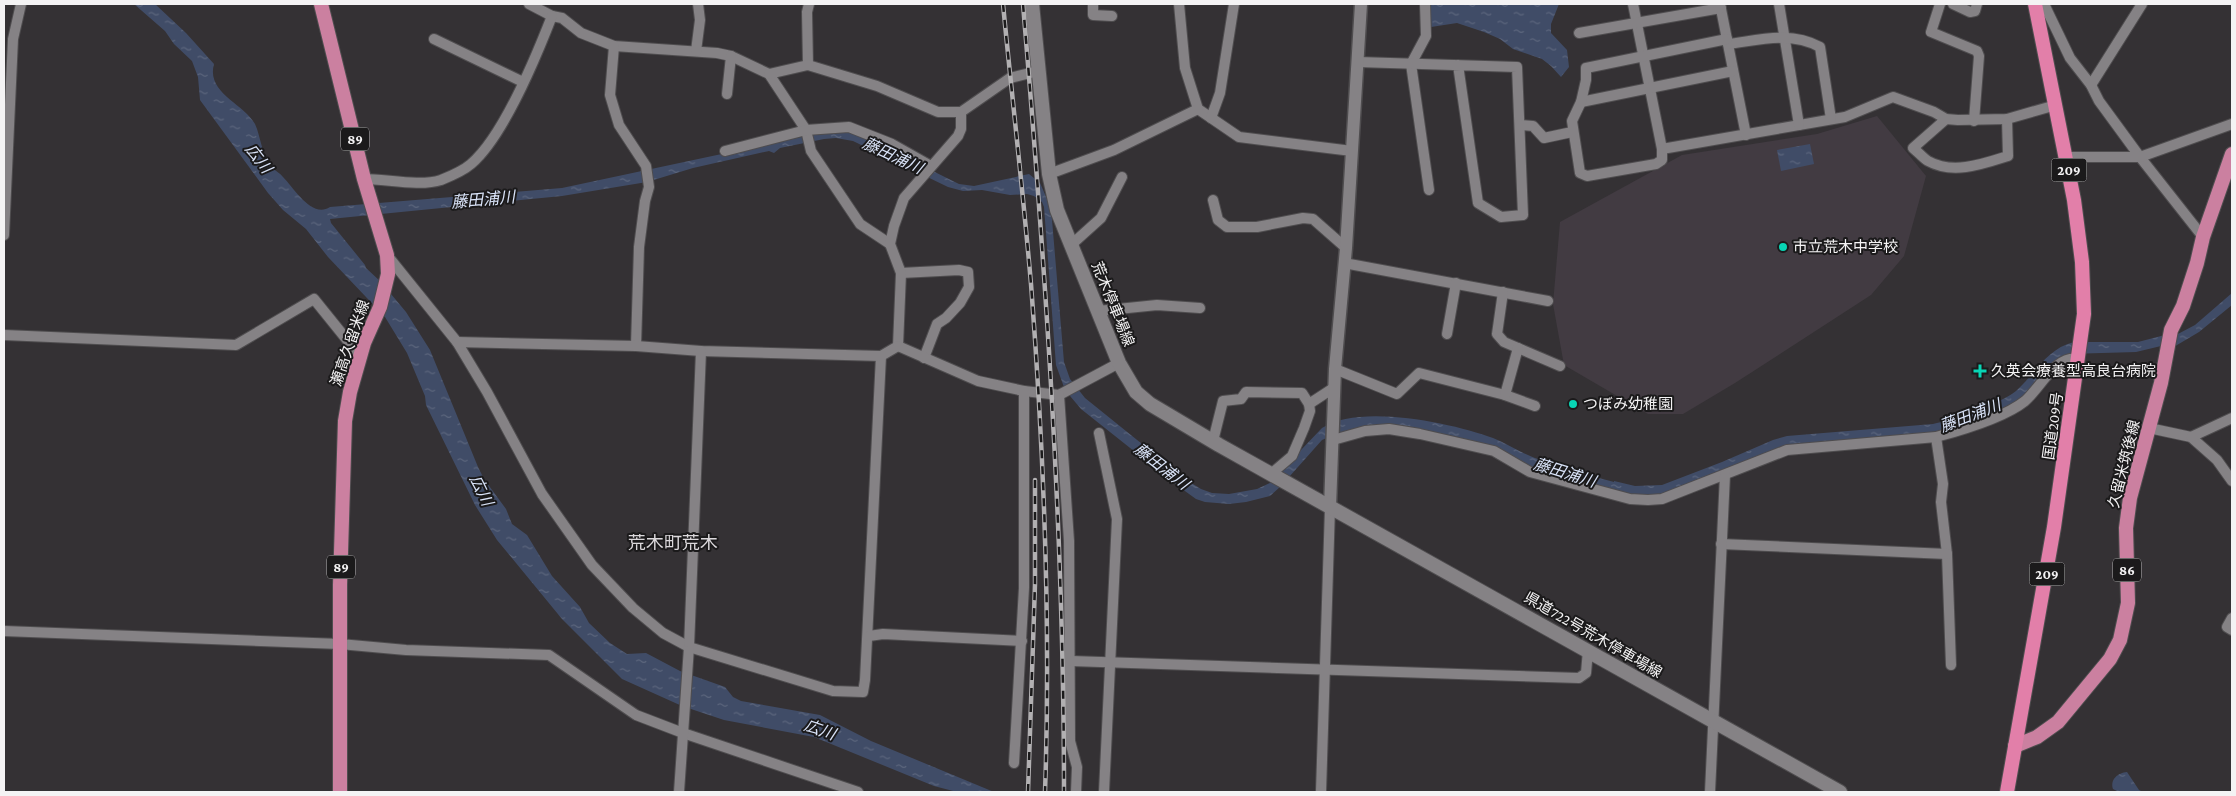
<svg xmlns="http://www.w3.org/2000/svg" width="2236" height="796" font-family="'Crimson Pro','Noto Sans JP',serif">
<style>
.built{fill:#423b42}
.water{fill:url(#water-ripples)}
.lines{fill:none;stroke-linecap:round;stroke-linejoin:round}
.minor-casing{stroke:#4f4d4f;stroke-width:12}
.tertiary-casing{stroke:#4f4d4f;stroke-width:15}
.secondary-casing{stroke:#4f4d4f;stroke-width:16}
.primary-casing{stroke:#4f4d4f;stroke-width:16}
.trunk-casing{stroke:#4f4d4f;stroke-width:16}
.minor{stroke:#858285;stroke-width:10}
.tertiary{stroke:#858285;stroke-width:12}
.secondary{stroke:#858285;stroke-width:14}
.primary{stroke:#cb80a0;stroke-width:14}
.trunk{stroke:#e27fa9;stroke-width:14}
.rail-casing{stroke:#b2b0b2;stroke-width:4.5}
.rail{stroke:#1b1a1b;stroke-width:2.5;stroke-dasharray:8;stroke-linecap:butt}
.poi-dot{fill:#08d5b5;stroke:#1b1a1b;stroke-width:2}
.labels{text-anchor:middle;stroke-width:4;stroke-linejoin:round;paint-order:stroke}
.shield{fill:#1b1a1b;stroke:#b3b2b3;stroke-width:1}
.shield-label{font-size:14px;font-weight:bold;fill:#f4f3f4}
.poi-label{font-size:15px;fill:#f4f3f4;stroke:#1b1a1b;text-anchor:start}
.street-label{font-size:15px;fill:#f4f3f4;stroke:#1b1a1b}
.water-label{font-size:16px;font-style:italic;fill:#d9e3f8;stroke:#1b1a1b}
.quarter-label{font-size:18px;fill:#dbd8db;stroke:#1b1a1b}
</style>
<defs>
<pattern id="water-ripples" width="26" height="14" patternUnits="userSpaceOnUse" patternTransform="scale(1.25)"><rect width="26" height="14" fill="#404c67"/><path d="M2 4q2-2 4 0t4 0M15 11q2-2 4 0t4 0" fill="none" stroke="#5c667d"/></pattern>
</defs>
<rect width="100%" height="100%" fill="#343134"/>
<!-- built -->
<polygon class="built" points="1877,116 1926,176 1904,256 1871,295 1735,383 1683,414 1648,414 1564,365 1553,304 1560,222 1682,155 1817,134"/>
<!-- water -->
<g class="water">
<path d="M 134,4 L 155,4 L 186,33 L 214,64 C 206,93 243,103 255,124 C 261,137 261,154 272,167 C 275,171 280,173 283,177 C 294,188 312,219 330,207 L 562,188 L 806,136 L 844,131 L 864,137 L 959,184 L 974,186 L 1029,174 L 1040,183 L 1051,208 L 1064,362 L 1070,379 L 1085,398 L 1188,481 L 1201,489 L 1212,493 L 1229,494 L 1257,489 L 1274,481 L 1279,473 L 1322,428 C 1359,403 1453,423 1493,438 C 1511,445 1526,457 1545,461 L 1546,464 L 1614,482 L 1614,481 L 1635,486 L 1662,485 L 1722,462 L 1773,440 L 1787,436 L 1933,424 C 1953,420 2000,404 2016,391 C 2036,373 2046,349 2074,342 L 2138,342 L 2165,335 L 2176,335 L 2195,325 L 2232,293 L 2232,305 L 2199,332 L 2172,348 L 2161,346 L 2136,352 L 2067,354 L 2059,358 L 2029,393 L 2016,402 L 1968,424 L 1935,434 L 1781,447 L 1727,470 L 1662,495 L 1632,496 L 1531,468 L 1405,428 L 1329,437 L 1322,440 L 1281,486 L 1270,496 L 1246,502 L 1229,504 L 1205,502 L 1196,499 L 1178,486 L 1081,409 L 1065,390 L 1056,365 L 1044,207 L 1042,202 L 1034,196 L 1027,194 L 1010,195 L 982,190 L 963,191 L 948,187 L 853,141 L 836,138 L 824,139 L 780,148 L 774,153 L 769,151 L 693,168 L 647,182 L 562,196 L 330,219 L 331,223 L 365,265 L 366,268 L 381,282 L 406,312 L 430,350 L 478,467 L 484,479 L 506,509 L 512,524 L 527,535 L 552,576 L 580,607 L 589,623 L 610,643 L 627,654 L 646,653 L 680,671 L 725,687 L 733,697 L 741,701 L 820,715 L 871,741 L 994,792 L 957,792 L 934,786 L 814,737 L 724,720 L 682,706 L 622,679 L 562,619 L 497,540 L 475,505 L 426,405 L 425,396 L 407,353 L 385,317 L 328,257 L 306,229 L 283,210 L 268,193 L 200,100 L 198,77 L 192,61 L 174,44 L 165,31 Z"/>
<polygon points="1429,4 1559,4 1551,24 1551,33 1567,50 1569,67 1561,77 1551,66 1542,59 1513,49 1500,39 1484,32 1457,23 1431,27"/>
<polygon points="1810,144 1814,164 1781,171 1777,150"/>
<path d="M 2127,772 L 2139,790 L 2143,792 L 2119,792 L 2113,789 C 2110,779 2118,773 2127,772 Z"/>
</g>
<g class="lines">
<!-- minor casing -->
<g class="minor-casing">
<g id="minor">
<polyline points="529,4 552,16 562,18 581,33 614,46 717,53 731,56 769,74 806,130 811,151 860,224 890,244"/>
<polyline points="1093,4 1093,15 1112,16"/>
<polyline points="1179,4 1185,68 1198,109 1239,137 1352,151"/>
<polyline points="1425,4 1426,36 1411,64 1429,190"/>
<polyline points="1633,4 1662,149 1845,117 1893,97 1934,112 1946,119 1958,120 2007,119 2056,105"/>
<polyline points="1720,4 1746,135"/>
<polyline points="1779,4 1799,125"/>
<polyline points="1940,4 1931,32 1977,51 1979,56 1974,121"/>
<polyline points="1953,4 1970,12 1975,11 1977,4"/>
<polyline points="2044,4 2070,58 2091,85 2099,101 2140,157 2203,237"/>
<polyline points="1579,33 1721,8"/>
<polyline points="434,39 523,82"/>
<path d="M 1728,44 C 1760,40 1790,31 1820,47 L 1831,119"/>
<polyline points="614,46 610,95 619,125 646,166 649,187 645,201 639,247 636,346"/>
<polyline points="696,51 700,20 698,4"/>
<path d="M 1358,62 C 1411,64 1464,65 1517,67 L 1523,215 L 1501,217 L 1478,203 L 1458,65"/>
<polyline points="808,65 807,12 809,4"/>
<polyline points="769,74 808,65 877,86 938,112 961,112 1010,78 1038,71"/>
<polyline points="2091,85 2142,4"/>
<polyline points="727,94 731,56"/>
<polyline points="1581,102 1733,71"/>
<polyline points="1211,118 1220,93 1234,4"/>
<path d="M 1946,119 L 1913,148 C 1918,152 1923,158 1928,161 C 1953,175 1983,164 2008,156 L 2007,119"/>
<polyline points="1520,125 1533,126 1544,138 1572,132"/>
<polyline points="1662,149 1662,160 1656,164 1587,176 1580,173 1572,121 1581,102 1586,80 1586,68 1727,39"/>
<polyline points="725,151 806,130 849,127 892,144 931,166"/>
<polyline points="2066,157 2140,157 2232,124"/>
<polyline points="1049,174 1114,150 1198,109"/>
<path d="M 364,179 C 387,179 419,187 441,180 C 451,176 463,171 471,164 C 504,136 536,57 552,16"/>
<polyline points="1213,200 1218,220 1227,227 1257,227 1303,218 1313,219 1346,248"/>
<polyline points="4,235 13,39 21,4"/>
<polyline points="1071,245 1101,218 1122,177"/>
<polyline points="387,255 457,342 487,392 542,494 592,565 633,608 663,633 689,647 833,691 863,692 865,680 881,356"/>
<polyline points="1344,263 1548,301"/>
<polyline points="901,273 959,270 968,272 969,287 960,303 946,318 937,324 924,358"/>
<polyline points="1503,292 1497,334 1504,342 1560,366"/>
<polyline points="1098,311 1157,305 1200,308"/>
<polyline points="1447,334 1456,283"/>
<polyline points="4,335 236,345 314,299 360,356"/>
<polyline points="457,342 636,346 701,351 881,356 898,346"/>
<polyline points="898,346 901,273 890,244 894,226 904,198 958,136 961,129 961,112"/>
<polyline points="898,346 978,381 1024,391 1059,395 1119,363"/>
<polyline points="1335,369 1397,394 1419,373 1505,395 1535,406"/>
<polyline points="1059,395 1069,541 1070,741 1077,767 1076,792"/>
<polyline points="1505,395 1518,348"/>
<polyline points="1309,404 1335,387"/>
<polyline points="2149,428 2191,437 2217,460 2232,481"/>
<polyline points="1099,433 1117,519 1104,792"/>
<polyline points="1936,437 1943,484 1941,502 1947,554 1951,665"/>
<polyline points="2191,437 2232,418"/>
<path d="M 1333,440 L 1365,431 L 1389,429 L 1420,434 L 1494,451 L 1530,472 L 1630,499 L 1648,500 L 1662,499 L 1787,450 L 1936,437 C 1962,430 2004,418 2025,401 C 2041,387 2056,354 2079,359"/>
<polyline points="1213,441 1223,401 1241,399 1246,392 1302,393 1309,404 1310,411 1304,428 1292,456 1272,473"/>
<polyline points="1721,544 1947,554"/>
<polyline points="2232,618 2227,627 2232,630"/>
<polyline points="4,631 340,644 406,650 549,655 636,715 683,733 858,792"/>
<polyline points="869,636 883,634 1022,641"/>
<polyline points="1071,661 1579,678 1586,673 1588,650"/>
<polyline points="1014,763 1024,588 1024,391"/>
<polyline points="679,792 689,647 701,351"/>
<polyline points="1321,792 1330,507"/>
<polyline points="1710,792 1725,475"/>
</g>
</g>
<!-- tertiary casing -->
<g class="tertiary-casing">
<polyline id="tertiary" points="1330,507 1335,369 1346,248 1361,4"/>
</g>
<!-- secondary casing -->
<g class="secondary-casing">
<polyline id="secondary" points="1032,4 1049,174 1057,210 1119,363 1136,392 1150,404 1219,445 1840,792"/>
</g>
<!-- primary casing -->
<g class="primary-casing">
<g id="primary">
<polyline points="321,4 364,179 387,255 388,274 380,307 364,343 350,392 345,421 340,585 340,792"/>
<polyline points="2015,746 2037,737 2058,722 2110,659 2120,640 2128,603 2126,528 2130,498 2161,383 2171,330 2183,306 2197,263 2203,237 2232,154"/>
</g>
</g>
<!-- trunk casing -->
<g class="trunk-casing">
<polyline id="trunk" points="2007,792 2054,527 2084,314 2082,262 2074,200 2035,4"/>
</g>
<!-- minor -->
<use href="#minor" class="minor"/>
<!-- tertiary -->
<use href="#tertiary" class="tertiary"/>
<!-- secondary -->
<use href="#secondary" class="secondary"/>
<!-- primary -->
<use href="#primary" class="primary"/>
<!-- trunk -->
<use href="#trunk" class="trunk"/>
<!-- rail casing -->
<g class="rail-casing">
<g id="rail">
<path d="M 1003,4 C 1012,97 1023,191 1031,284 C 1044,453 1051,623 1045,792"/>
<path d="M 1023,4 C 1045,266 1064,529 1064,792"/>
<polyline points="1028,792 1035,584 1035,480"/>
</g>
</g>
<!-- rail -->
<use href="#rail" class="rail"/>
</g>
<!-- markers -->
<g class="poi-dot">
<circle cx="1783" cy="247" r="5"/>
<path d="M1977.5 363.5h5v5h5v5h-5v5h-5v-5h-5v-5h5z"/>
<circle cx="1573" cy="404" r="5"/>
</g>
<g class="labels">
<!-- shield labels -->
<g class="shield">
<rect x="341" y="127.5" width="28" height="23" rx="4"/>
<rect x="2051.5" y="158.5" width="35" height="23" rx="4"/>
<rect x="327" y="555.5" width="28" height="23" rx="4"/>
<rect x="2113" y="558.5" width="28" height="23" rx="4"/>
<rect x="2029.5" y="562.5" width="35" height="23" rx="4"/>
</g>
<g class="shield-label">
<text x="355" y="144">89</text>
<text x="2069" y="175">209</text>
<text x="341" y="572">89</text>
<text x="2127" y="575">86</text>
<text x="2047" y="579">209</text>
</g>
<!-- poi labels -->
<g class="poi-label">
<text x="1793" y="252">市立荒木中学校</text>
<text x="1991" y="376">久英会療養型高良台病院</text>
<text x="1583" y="409">つぼみ幼稚園</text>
</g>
<!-- street labels -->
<g class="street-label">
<text transform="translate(1113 304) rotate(68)" y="5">荒木停車場線</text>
<text transform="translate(350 343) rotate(-71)" y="5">瀬高久留米線</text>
<text transform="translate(2053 426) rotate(-82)" y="5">国道209号</text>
<text transform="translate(2124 464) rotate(-76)" y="5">久留米筑後線</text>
<text transform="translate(1593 635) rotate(30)" y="5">県道722号荒木停車場線</text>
</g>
<!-- water labels -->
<g class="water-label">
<text transform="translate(893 155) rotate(25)" y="6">藤田浦川</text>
<text transform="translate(259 158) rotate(52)" y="6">広川</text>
<text transform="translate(483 199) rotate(-5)" y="6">藤田浦川</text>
<text transform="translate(1970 415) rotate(-21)" y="6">藤田浦川</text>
<text transform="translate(1162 466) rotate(38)" y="6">藤田浦川</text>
<text transform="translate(1565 472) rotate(17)" y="6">藤田浦川</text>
<text transform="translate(482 490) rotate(64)" y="6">広川</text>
<text transform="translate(820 729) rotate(19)" y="6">広川</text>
</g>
<!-- quarter labels -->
<g class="quarter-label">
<text x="673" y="549">荒木町荒木</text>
</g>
</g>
<!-- border -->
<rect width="2236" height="796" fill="none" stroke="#f4f3f4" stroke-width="10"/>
</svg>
